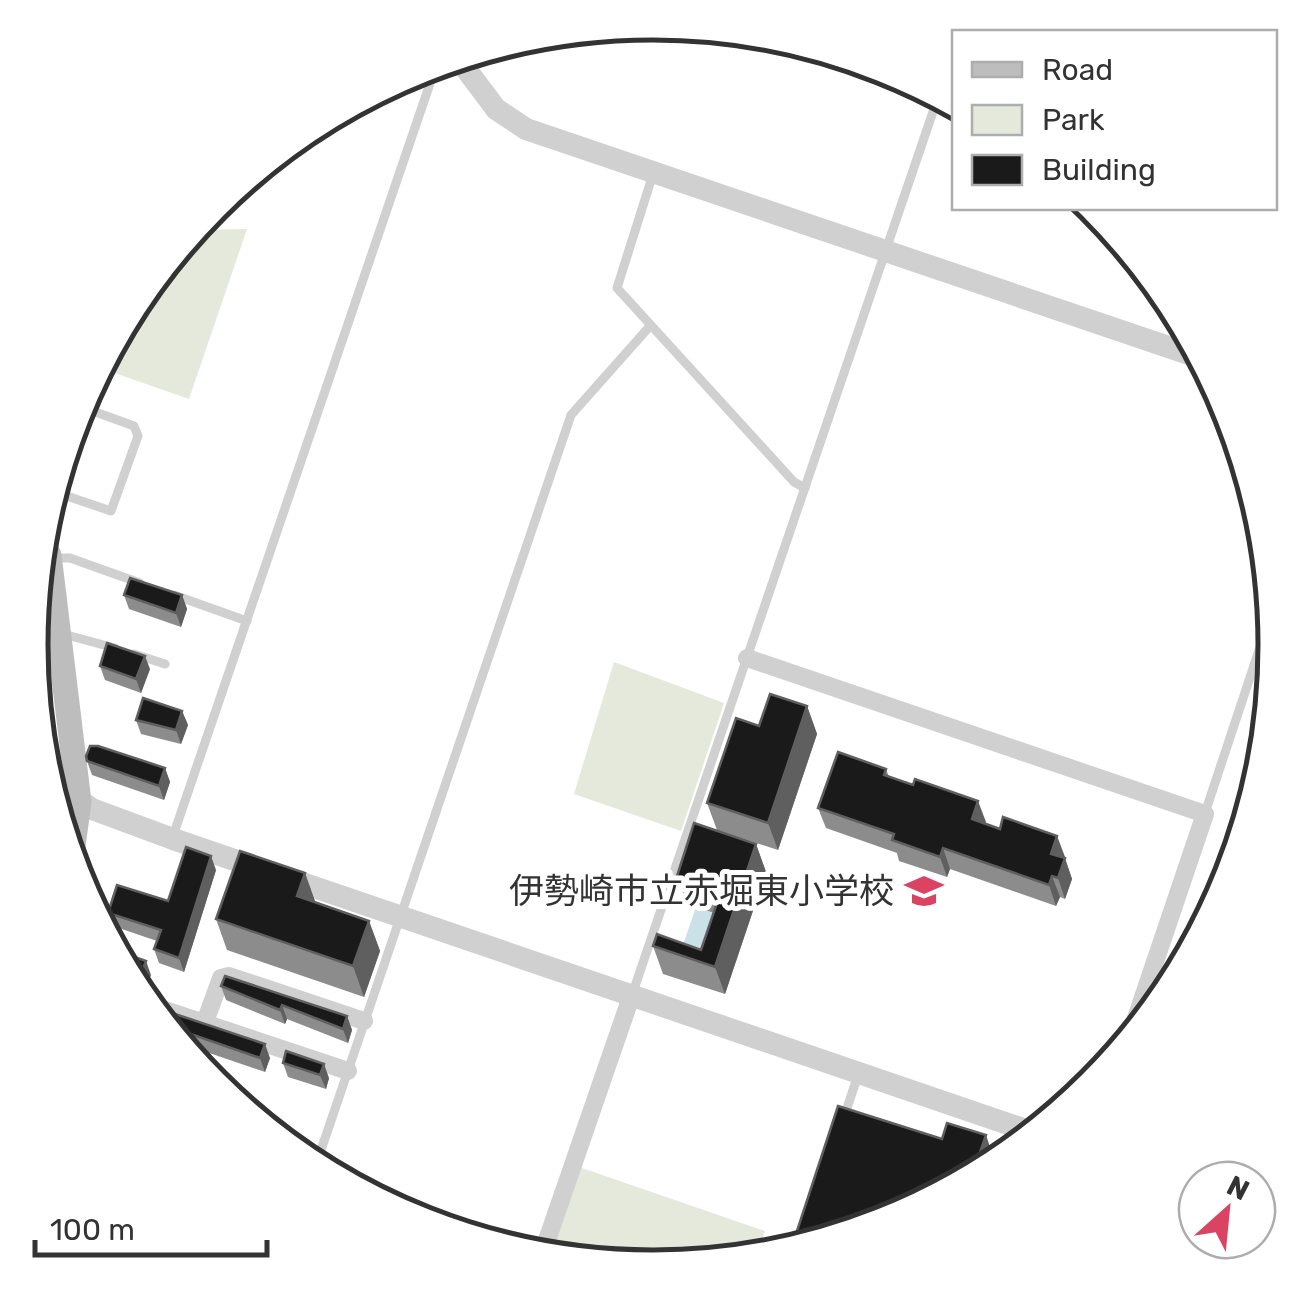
<svg xmlns="http://www.w3.org/2000/svg" width="1307" height="1290" font-family="Rubik,'Noto Sans JP',sans-serif">
<style>
.green{fill:#e4e9dc}
.water{fill:#cbe1e8}
.lines{fill:none;stroke-linecap:round;stroke-linejoin:round}
.service{stroke:#d0d0d0;stroke-width:9}
.minor{stroke:#d0d0d0;stroke-width:18}
.tertiary{stroke:#d0d0d0;stroke-width:22}
.secondary{stroke:#bdbdbd;stroke-width:25}
.wall{fill:#8c8c8c}
.shaded-wall{fill:#5f5f5f}
.building{fill:#1a1a1a;stroke:#5f5f5f;stroke-width:2.5}
.labels{text-anchor:middle;stroke-width:10;stroke-linejoin:round;paint-order:stroke}
.poi-label{font-size:35px;fill:#333;stroke:#fff;text-anchor:end}
.rim{fill:none;stroke:#333;stroke-width:5}
</style>
<rect width="100%" height="100%" fill="#fff"/>
<!-- green -->
<g class="green">
<polygon points="247,229 189,399 103,369 197,230"/>
<polygon points="614,662 724,703 681,831 574,794"/>
<polygon points="579,1167 765,1231 760,1246 653,1267 552,1247"/>
</g>
<!-- water -->
<polygon class="water" points="696,907 731,919 711,977 676,965"/>
<g class="lines">
<!-- service -->
<g class="service">
<polyline points="653,174 617,288 794,482 805,488"/>
<polyline points="61,494 111,511 138,436 134,426 79,406"/>
<polyline points="50,558 70,558 140,583"/>
<polyline points="174,595 247,621"/>
<polyline points="63,634 115,648"/>
<polyline points="134,654 165,664"/>
<polyline points="1205,813 1270,617"/>
<polyline points="173,836 436,66"/>
<polyline points="633,992 937,100"/>
<polyline points="844,1117 858,1075"/>
<polyline points="319,1156 571,415 650,326"/>
</g>
<!-- minor -->
<g class="minor">
<polyline points="747,658 1205,814 1134,1024"/>
<polyline points="162,1009 348,1071"/>
<polyline points="205,1022 221,978 229,976 364,1021"/>
<polyline points="545,1246 632,994"/>
</g>
<!-- tertiary -->
<g class="tertiary">
<polyline points="460,61 496,109 526,129 1195,356"/>
<polyline points="59,786 92,809 173,839 1026,1130"/>
</g>
<!-- secondary -->
<polyline class="secondary" points="49,555 79,802 72,853"/>
</g>
<!-- wall -->
<g class="wall">
<polygon points="124,595 182,595 187,609 181,627 129,609"/>
<polygon points="100,666 150,669 141,693 105,680"/>
<polygon points="807,706 817,734 778,850 717,830 707,803 759,726"/>
<polygon points="182,711 188,725 181,744 141,734 136,720"/>
<polygon points="87,761 165,768 170,782 164,800 92,775"/>
<polygon points="886,769 889,777 913,785 978,801 985,824 1000,829 1057,836 1072,879 1065,899 1060,897 1056,906 950,869 947,877 899,861 897,853 826,828 818,808"/>
<polygon points="756,844 766,872 725,994 663,974 653,946 701,950 714,913 687,904 677,876"/>
<polygon points="216,870 184,972 159,963 154,949 157,941 113,926 108,913 168,901"/>
<polygon points="305,873 315,902 369,921 380,951 364,997 227,950 216,919"/>
<polygon points="221,986 347,1016 352,1030 348,1043 287,1019 285,1024 226,1000"/>
<polygon points="163,1010 270,1058 265,1072 186,1045"/>
<polygon points="283,1063 329,1078 326,1089 288,1077"/>
</g>
<!-- shaded-wall -->
<g class="shaded-wall">
<polygon points="182,595 187,609 181,627 176,613"/>
<polygon points="145,656 150,669 141,693 136,679"/>
<polygon points="807,706 817,734 778,850 768,823"/>
<polygon points="182,711 188,725 181,744 176,730"/>
<polygon points="165,768 170,782 164,800 159,786"/>
<polygon points="978,801 986,822 979,840 972,819"/>
<polygon points="1057,836 1065,857 1059,875 1051,854"/>
<polygon points="756,844 766,872 725,994 715,967"/>
<polygon points="943,848 950,869 947,877 940,857"/>
<polygon points="211,856 216,870 184,972 179,958"/>
<polygon points="1065,858 1072,879 1065,899 1058,878"/>
<polygon points="305,873 316,904 297,896"/>
<polygon points="1052,876 1060,897 1056,906 1049,885"/>
<polygon points="369,921 380,951 364,997 353,966"/>
<polygon points="146,961 151,975 147,986 140,976"/>
<polygon points="282,1005 287,1019 285,1024 280,1010"/>
<polygon points="347,1016 352,1030 348,1043 343,1029"/>
<polygon points="265,1044 270,1058 265,1072 260,1058"/>
<polygon points="324,1064 329,1078 326,1089 320,1075"/>
<polygon points="986,1135 992,1153 976,1164"/>
</g>
<!-- building -->
<g class="building">
<polygon points="130,578 182,595 176,613 124,595"/>
<polygon points="107,643 145,656 136,679 100,666"/>
<polygon points="770,694 807,706 768,823 707,803 736,718 759,726"/>
<polygon points="143,698 182,711 176,730 136,720"/>
<polygon points="90,746 98,746 165,768 159,786 87,761 86,756"/>
<polygon points="838,752 886,769 884,775 913,785 915,779 978,801 972,819 1000,829 1003,817 1057,836 1051,854 1065,858 1058,878 1052,876 1049,885 943,848 940,857 892,840 894,834 818,808"/>
<polygon points="694,823 756,844 715,967 653,946 657,934 701,950 721,891 677,876"/>
<polygon points="186,847 211,856 179,958 154,949 161,930 108,913 117,885 168,901"/>
<polygon points="240,851 305,873 297,896 369,921 353,966 216,919"/>
<polygon points="126,954 146,961 140,976"/>
<polygon points="225,976 347,1016 343,1029 282,1005 280,1010 221,986"/>
<polygon points="163,1010 265,1044 260,1058 176,1029"/>
<polygon points="286,1051 324,1064 320,1075 283,1063"/>
<polygon points="838,1106 942,1139 947,1123 986,1135 976,1164 891,1220 794,1240"/>
</g>
<!-- icons -->
<defs>
<g id="school-bare" transform="scale(3)"><path d="M0-5L7-2L0 1L-7-2ZM-4 1L0 2.5L4 1V4Q0 6-4 4Z" fill="#da4462" stroke="#fff" stroke-width="2.5" paint-order="stroke"/></g>
</defs>
<g fill-rule="evenodd">
<use href="#school-bare" x="924" y="891"/>
</g>
<g class="labels">
<!-- poi labels -->
<g class="poi-label">
<text x="894" y="903">伊勢崎市立赤堀東小学校</text>
</g>
</g>
<!-- crop -->
<path d="M0 0H1307V1290H0ZM48 645a605 605 0 1 1 1210 0a605 605 0 1 1-1210 0Z" fill="#fff" fill-rule="evenodd"/>
<path class="rim" d="M48 645a605 605 0 1 1 1210 0a605 605 0 1 1-1210 0Z"/>
<!-- legend -->
<rect x="952" y="30" width="325" height="180" fill="#ffffff" stroke="#adadad" stroke-width="2.5"/>
<rect x="972" y="62" width="50" height="15" fill="#bdbdbd" stroke="#adadad" stroke-width="2.5"/>
<text x="1042" y="80" font-size="30" fill="#333333">Road</text>
<rect x="972" y="105" width="50" height="30" fill="#e4e9dc" stroke="#adadad" stroke-width="2.5"/>
<text x="1042" y="130" font-size="30" fill="#333333">Park</text>
<rect x="972" y="155" width="50" height="30" fill="#1a1a1a" stroke="#adadad" stroke-width="2.5"/>
<text x="1042" y="180" font-size="30" fill="#333333">Building</text>
<!-- north arrow -->
<g transform="translate(1227 1210) rotate(27)"><circle r="48" fill="#ffffff" stroke="#adadad" stroke-width="2.5"/>
<path d="M0-8L18 38L0 25L-18 38Z" fill="#da4462"/>
<text y="-15" font-size="28" font-weight="bold" text-anchor="middle" fill="#333333">N</text>
</g>
<!-- scale -->
<path d="M35 1240v15h232v-15" fill="none" stroke="#333333" stroke-width="5"/>
<text x="50" y="1240" font-size="30" fill="#333333" stroke="#ffffff" stroke-width="8" paint-order="stroke">100 m</text>
</svg>
